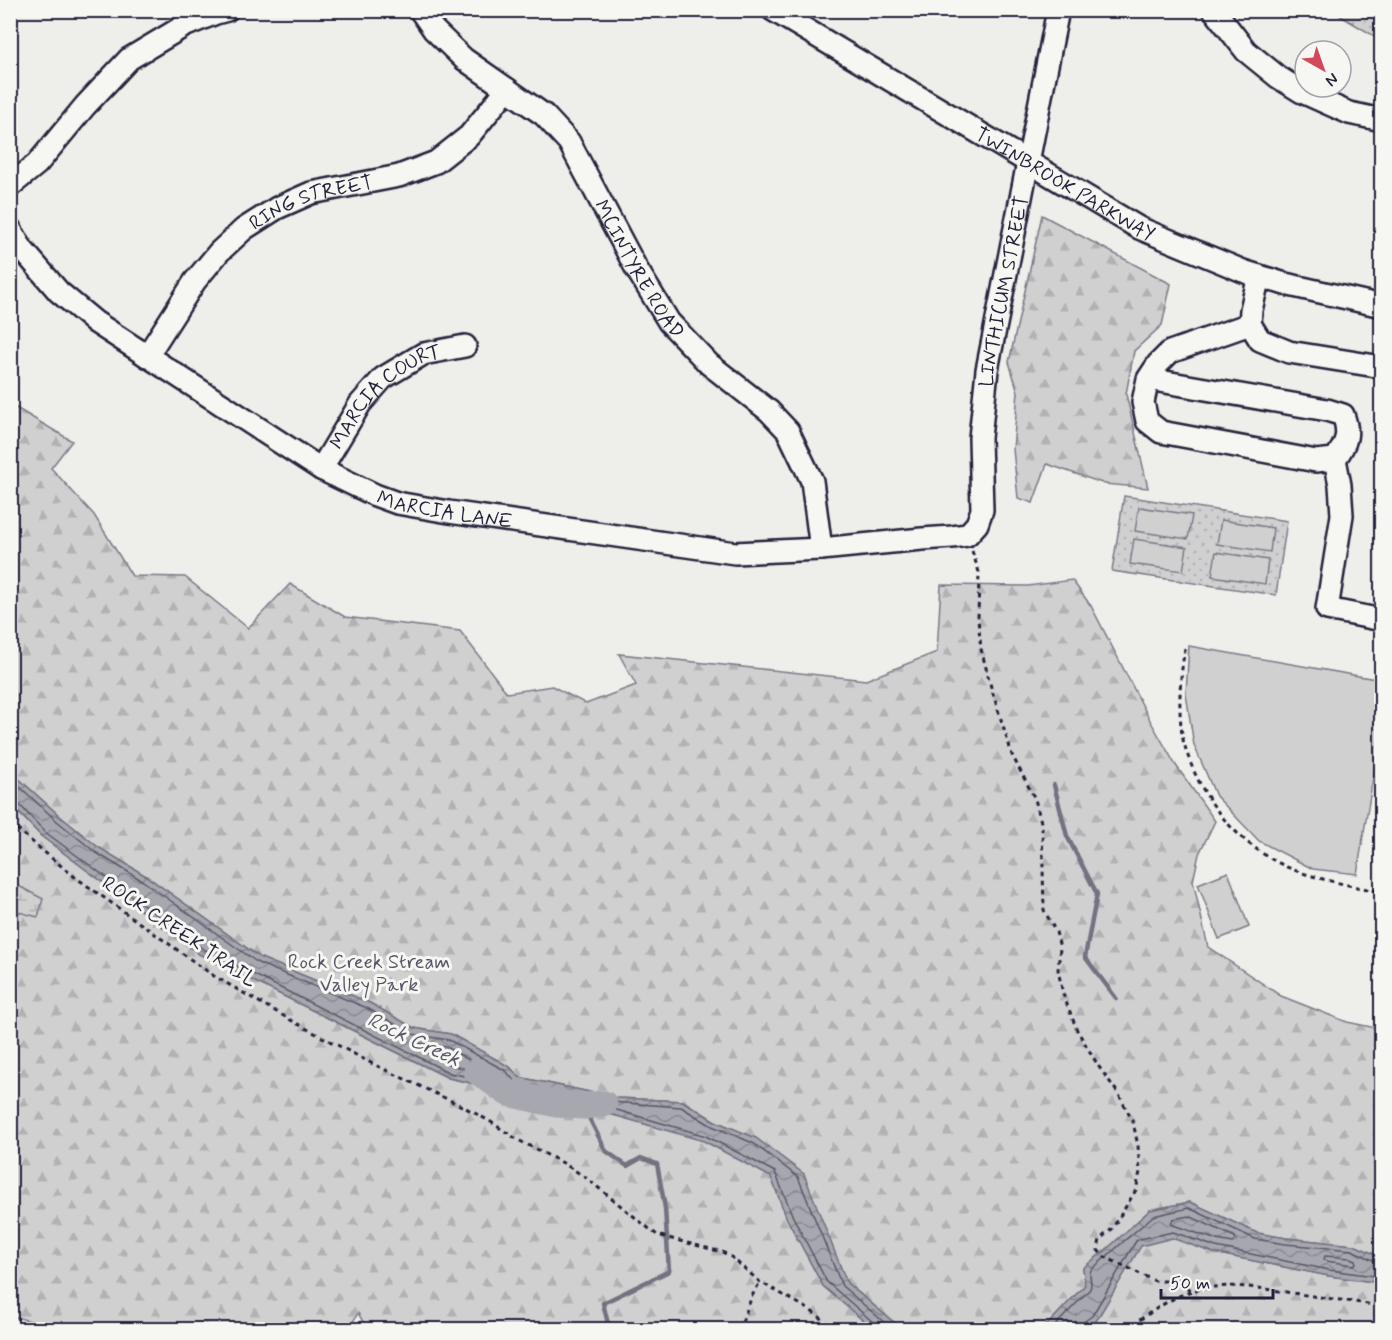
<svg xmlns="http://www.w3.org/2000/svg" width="1392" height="1340" font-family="Mynerve,sans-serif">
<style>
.green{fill:url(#green-dots);stroke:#797986;stroke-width:1.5}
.forest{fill:url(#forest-firs);stroke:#797986;stroke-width:1.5}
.wetland{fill:url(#wetland-marsh);stroke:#797986;stroke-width:1.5}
.pitch{fill:#d0d0d1;stroke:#797986;stroke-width:1.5}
.water{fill:url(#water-waves);stroke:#727281;stroke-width:1.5}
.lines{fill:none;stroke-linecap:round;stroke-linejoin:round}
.shore{stroke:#575769;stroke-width:1.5}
.stream{stroke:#727281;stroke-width:4.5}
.river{stroke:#a7a7af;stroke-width:27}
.minor-casing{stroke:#22223b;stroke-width:26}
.path{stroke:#22223b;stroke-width:3;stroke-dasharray:4.5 4.5;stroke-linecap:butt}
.minor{stroke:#f6f6f2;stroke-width:21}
.labels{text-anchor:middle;stroke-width:6;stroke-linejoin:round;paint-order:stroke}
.street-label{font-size:20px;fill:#22223b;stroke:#f6f6f2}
.park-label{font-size:20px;fill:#565668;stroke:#f6f6f2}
.water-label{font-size:21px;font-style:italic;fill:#575769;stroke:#f6f6f2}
</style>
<defs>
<pattern id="green-dots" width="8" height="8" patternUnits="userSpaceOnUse" patternTransform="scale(1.5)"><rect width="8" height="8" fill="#d0d0d1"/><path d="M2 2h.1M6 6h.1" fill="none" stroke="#b2b2b4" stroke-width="1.8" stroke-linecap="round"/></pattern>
<pattern id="forest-firs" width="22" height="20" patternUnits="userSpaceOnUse" patternTransform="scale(1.5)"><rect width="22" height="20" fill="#d0d0d1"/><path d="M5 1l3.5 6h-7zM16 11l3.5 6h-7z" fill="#b2b2b4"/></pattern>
<pattern id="wetland-marsh" width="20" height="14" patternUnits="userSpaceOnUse" patternTransform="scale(1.5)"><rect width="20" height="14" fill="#d0d0d1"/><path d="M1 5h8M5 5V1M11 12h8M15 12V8" fill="none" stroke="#b2b2b4"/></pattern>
<pattern id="water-waves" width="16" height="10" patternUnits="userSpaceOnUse" patternTransform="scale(1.5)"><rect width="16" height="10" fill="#a7a7af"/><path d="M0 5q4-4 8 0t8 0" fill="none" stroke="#888890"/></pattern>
</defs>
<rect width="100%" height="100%" fill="#eeeeeb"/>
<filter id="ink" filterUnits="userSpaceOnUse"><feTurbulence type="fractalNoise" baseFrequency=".0167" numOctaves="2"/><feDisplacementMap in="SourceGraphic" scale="12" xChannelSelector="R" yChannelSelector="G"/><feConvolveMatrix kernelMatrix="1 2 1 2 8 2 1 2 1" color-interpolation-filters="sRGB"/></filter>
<g filter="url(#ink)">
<!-- green -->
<g class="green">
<polygon points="1332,11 1381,11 1381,40"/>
<polygon points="1124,496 1287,521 1276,595 1112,571"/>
</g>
<!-- forest -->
<g class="forest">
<polygon points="1042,215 1171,284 1162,325 1134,351 1126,394 1148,488 1105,484 1047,464 1033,503 1018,498 1013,449 1018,392 1009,362"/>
<polygon points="11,405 72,441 51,468 94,515 132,576 185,577 248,628 290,584 345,617 460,631 507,693 552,686 586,704 636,685 619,654 866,680 937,652 941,585 1028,586 1072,580 1091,606 1151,722 1175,764 1215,821 1199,854 1193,881 1208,947 1281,996 1347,1022 1381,1029 1381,1257 1354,1245 1286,1238 1257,1233 1190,1202 1150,1210 1108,1248 1083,1268 1085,1285 1048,1324 1039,1329 902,1329 847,1283 827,1234 756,1138 715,1121 683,1101 618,1098 519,1077 510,1067 451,1034 414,1028 370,1003 261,958 146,876 98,847 61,817 18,778 11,768"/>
<polygon points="10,804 41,836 199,954 448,1078 617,1116 704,1141 771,1177 787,1219 823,1286 873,1329 368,1330 358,1313 349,1329 65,1330 11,1316"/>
<polygon points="1172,1238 1214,1253 1329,1276 1381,1283 1381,1329 1083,1330 1096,1321 1141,1245"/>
</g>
<!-- wetland -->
<polygon class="wetland" points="11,882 43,899 38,917 11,910"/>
<!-- pitch -->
<g class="pitch">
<polygon points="1139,507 1192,515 1188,539 1135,531"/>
<polygon points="1221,520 1273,528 1270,552 1217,544"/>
<polygon points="1134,539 1187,547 1183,571 1130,564"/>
<polygon points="1216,552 1268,560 1265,584 1212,576"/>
<polygon points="1189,646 1381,680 1381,729 1357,874 1313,869 1259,841 1216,796 1194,745 1186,694"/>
<polygon points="1228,872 1249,927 1219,939 1198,884"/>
</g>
<!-- water -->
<g class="water">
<polygon points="11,768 18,778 61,817 98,847 146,876 261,958 370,1003 414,1028 451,1034 510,1067 519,1077 618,1098 683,1101 715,1121 756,1138 804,1174 847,1283 902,1329 873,1329 823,1286 787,1219 771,1177 704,1141 617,1116 449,1078 199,954 41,836 11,804"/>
<polygon points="1190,1202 1257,1233 1286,1238 1354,1245 1381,1257 1381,1283 1329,1276 1214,1253 1172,1238 1141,1246 1096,1321 1083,1329 1039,1329 1048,1324 1085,1285 1083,1268 1108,1248 1150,1210"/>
</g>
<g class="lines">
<!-- shore -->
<g class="shore">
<polyline points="10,778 57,821 95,852 143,881 258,963 367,1008 412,1034 449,1040 506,1071 515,1082 515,1085 512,1086 450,1073 203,949 45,832 17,802 10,800"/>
<polygon points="418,1043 447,1047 479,1066 480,1069 477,1071 453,1066 418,1048 417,1046"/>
<polygon points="1189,1216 1235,1237 1236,1241 1233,1243 1217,1240 1173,1225 1171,1223 1173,1219"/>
<polygon points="1325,1256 1350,1258 1355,1260 1356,1263 1353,1265 1326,1261 1324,1259"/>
<polyline points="876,1330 874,1323 827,1282 793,1217 775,1172 706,1136 610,1108 608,1106 608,1103 611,1102 681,1107 712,1126 753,1143 798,1177 842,1286 893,1330"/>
<path d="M 1051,1330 L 1090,1289 C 1093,1282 1088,1276 1091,1270 L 1153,1216 L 1189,1208 L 1255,1239 L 1285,1244 L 1352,1250 L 1377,1262 L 1382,1262"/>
<polyline points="1081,1330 1082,1323 1092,1316 1136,1241 1140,1239 1173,1232 1216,1247 1329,1270 1382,1277"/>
</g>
<!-- stream -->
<g class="stream">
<polyline points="1054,785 1067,836 1097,894 1085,957 1116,998"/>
<polyline points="583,1106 606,1151 627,1166 641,1158 657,1164 665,1208 669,1271 603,1303 609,1328 654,1328 654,1330"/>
</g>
<!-- river -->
<polyline class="river" points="477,1071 508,1093 557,1104 583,1106 604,1104"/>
<!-- minor casing -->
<g class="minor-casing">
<g id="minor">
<path id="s1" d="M 420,10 L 434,30 L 464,59 L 544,115 L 569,142 L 636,268 L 669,322 L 709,364 L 769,411 L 788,431 L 812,481 L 821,549"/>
<path id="s2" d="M 773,10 L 1139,228 L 1243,271 L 1285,284 L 1382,306"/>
<polyline points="1214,10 1246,51 1278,77 1302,92 1349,113 1382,120"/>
<polyline points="10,186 37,164 85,106 129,59 184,26 216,13 227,10"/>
<path id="s3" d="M 10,229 L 22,249 L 59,292 L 95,322 L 321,469 L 375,495 L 397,503 L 449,512 L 735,553 L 821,549 L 922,539 L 952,537 L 967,535 L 977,524 L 982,510 L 980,438 L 987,370 L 1058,10"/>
<polyline points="1259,276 1251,310 1250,324 1260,340 1289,352 1382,367"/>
<path id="s4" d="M 147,356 L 195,281 L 219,252 L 244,229 L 277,208 L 311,193 L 399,176 L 436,162 L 469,136 L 507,89"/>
<path d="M 1148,379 L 1327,410 L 1343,415 C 1350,433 1347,443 1335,459 L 1316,461 L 1161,432 L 1147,421 L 1143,402 L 1148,379 L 1158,364 L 1170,352 L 1250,324"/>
<polyline points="1335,459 1340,485 1342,515 1327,609 1382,620"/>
<path id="s5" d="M 321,469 L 360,404 L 383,378 L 423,354 L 465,346"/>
</g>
</g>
<!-- path -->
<g class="path">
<polyline points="972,551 979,572 978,619 981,649 991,687 1012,755 1035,799 1042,826 1044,910 1056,932 1060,948 1058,970 1063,994 1077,1030 1099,1067 1118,1093 1133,1122 1138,1146 1140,1172 1136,1190 1112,1229 1100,1239 1098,1250 1103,1256 1155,1281 1171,1281 1184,1286 1193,1291"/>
<path d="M 1185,648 C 1180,677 1178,705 1182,734 C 1183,742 1186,749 1188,756 C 1206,808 1246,852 1297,871 C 1325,881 1353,886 1382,892"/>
<polyline points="10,823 49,856 75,877 214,976 294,1022 373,1064 464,1107 491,1122 518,1140 563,1163 585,1177 657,1235 722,1252 730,1256 760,1282 805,1307 839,1330"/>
<polyline points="739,1330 752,1296 760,1282"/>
<path d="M 1125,1330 C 1146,1316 1168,1298 1193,1291 C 1227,1281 1265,1289 1299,1294 C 1326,1298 1354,1302 1382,1306"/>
</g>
<!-- minor -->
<use href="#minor" class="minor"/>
</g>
</g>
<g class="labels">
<!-- street labels -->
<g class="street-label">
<text dy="7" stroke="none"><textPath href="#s2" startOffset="340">TWINBROOK PARKWAY</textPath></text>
<text dy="7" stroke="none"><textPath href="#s4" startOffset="234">RING STREET</textPath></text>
<text dy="7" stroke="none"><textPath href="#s1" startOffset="346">MCINTYRE ROAD</textPath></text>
<text dy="7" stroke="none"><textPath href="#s3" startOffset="1305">LINTHICUM STREET</textPath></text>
<text dy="7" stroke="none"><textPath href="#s5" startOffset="100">MARCIA COURT</textPath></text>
<text dy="7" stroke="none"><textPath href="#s3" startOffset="528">MARCIA LANE</textPath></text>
<text transform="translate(180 931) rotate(34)" y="7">ROCK CREEK TRAIL</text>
</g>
<!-- park labels -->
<g class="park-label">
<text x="369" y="968">Rock Creek Stream<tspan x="369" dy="23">Valley Park</tspan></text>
</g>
<!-- water labels -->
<g class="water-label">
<text transform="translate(414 1039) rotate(25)" y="7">Rock Creek</text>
</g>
</g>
<!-- margin -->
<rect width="1392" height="1340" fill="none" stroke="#f6f6f2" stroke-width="36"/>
<rect x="18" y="18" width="1356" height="1304" fill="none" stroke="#22223b" stroke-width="2" filter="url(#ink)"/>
<!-- north arrow -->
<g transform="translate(1323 69) rotate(140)"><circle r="28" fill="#f6f6f2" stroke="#a1a1a9" stroke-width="1.5"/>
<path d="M0-4.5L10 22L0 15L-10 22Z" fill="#d1495b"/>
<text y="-9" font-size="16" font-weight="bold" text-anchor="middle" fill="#22223b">N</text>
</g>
<!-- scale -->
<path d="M1161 1289v9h112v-9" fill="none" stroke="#22223b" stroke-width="3"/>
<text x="1170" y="1289" font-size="18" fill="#22223b" stroke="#f6f6f2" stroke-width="4.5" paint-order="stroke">50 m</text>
</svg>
